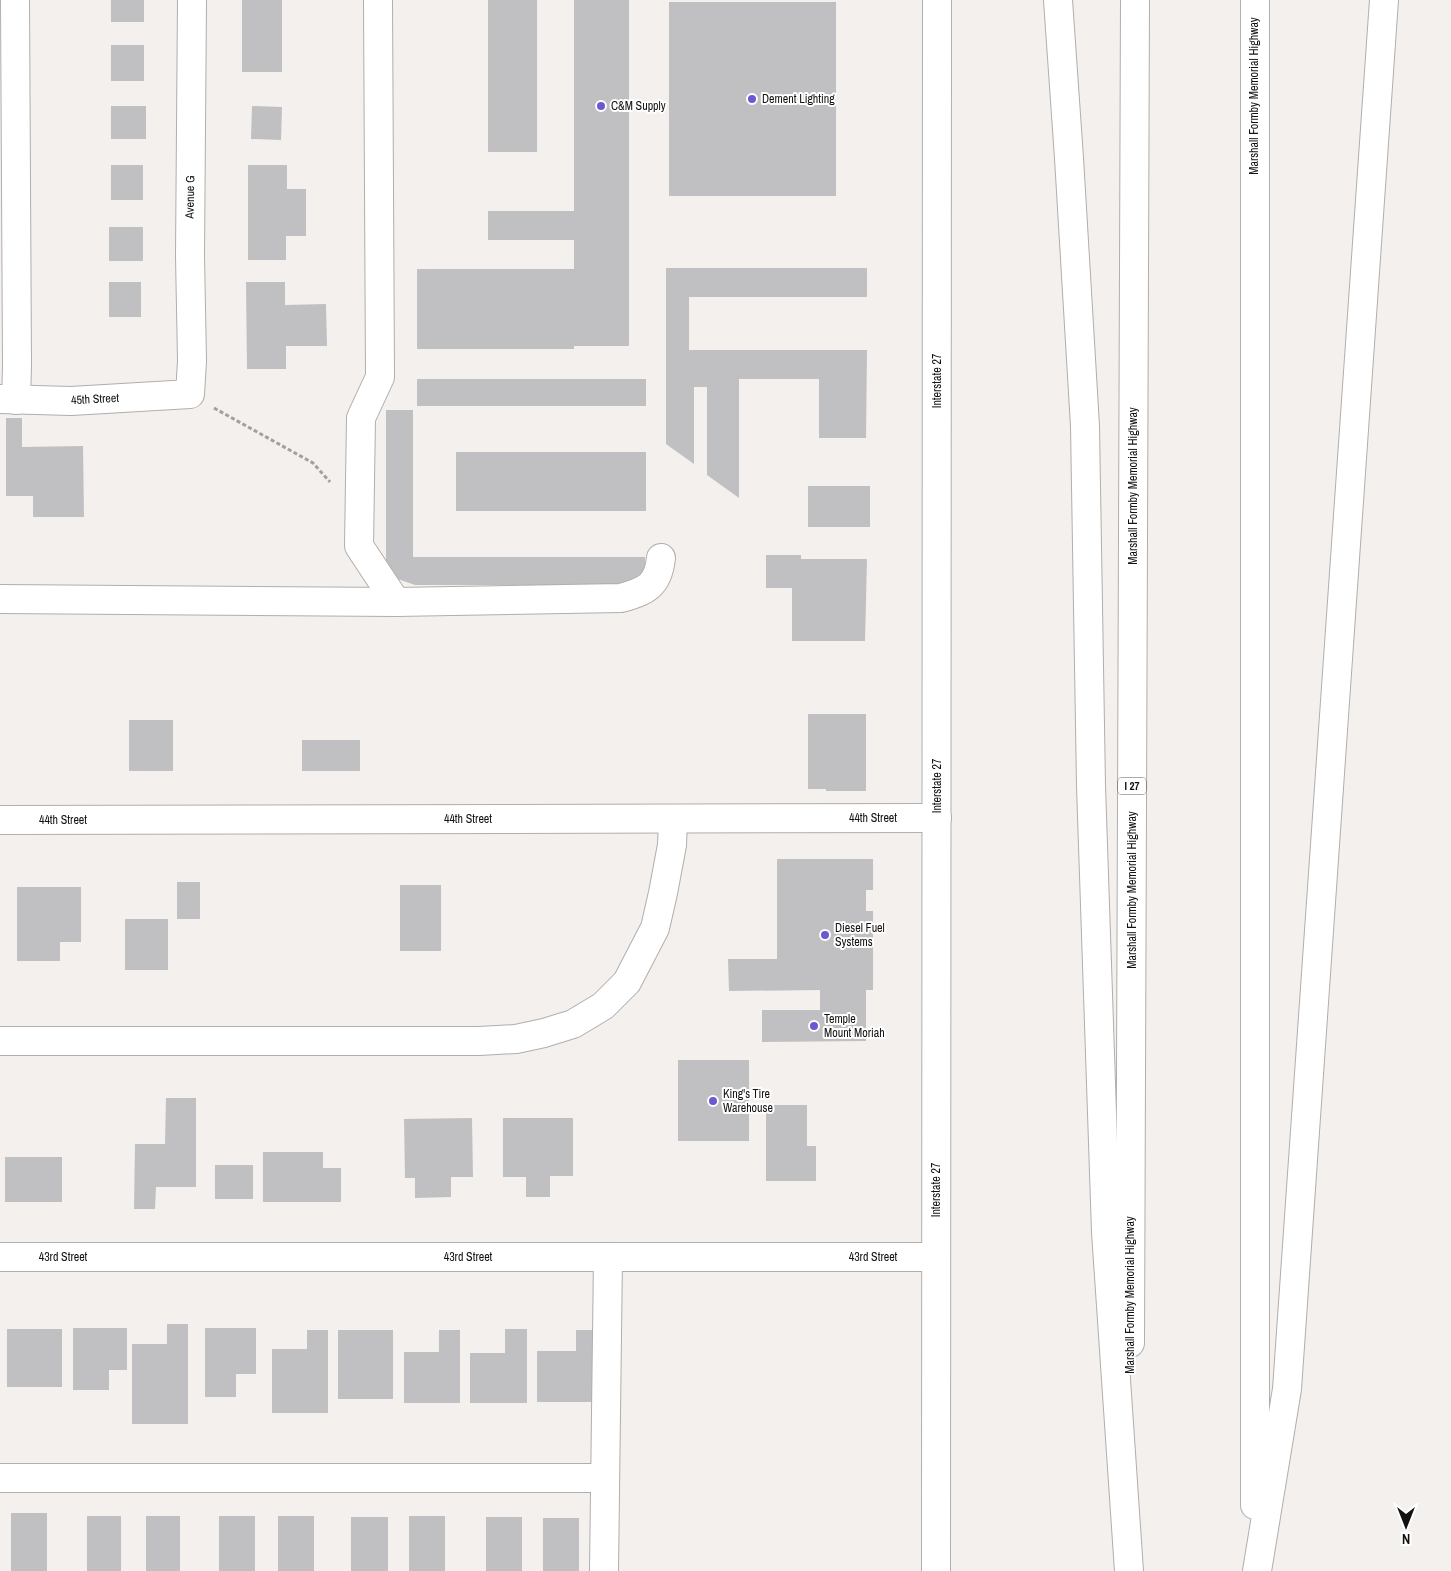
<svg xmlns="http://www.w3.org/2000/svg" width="1451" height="1571" font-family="'Archivo Narrow',sans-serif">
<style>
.building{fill:#c0c0c3}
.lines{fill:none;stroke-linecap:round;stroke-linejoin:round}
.minor-casing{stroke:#b1aeab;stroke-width:30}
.major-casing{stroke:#b1aeab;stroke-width:30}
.highway-casing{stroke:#b1aeab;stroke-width:30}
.path{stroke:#a2a09e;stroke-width:3;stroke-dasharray:4 2.5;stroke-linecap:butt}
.minor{stroke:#fff;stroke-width:28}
.major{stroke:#fff;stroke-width:28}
.highway{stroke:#fff;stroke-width:28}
.poi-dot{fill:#6e58d2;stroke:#fff;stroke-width:2}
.labels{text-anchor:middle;stroke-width:4;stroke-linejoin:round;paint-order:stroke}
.shield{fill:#fff;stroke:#5a5958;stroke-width:1}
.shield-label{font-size:11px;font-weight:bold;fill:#131211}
.street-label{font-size:12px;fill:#131211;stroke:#fff}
.poi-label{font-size:12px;fill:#131211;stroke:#fff;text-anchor:start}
</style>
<rect width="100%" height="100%" fill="#f3f0ed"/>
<!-- building -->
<g class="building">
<rect x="111" y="0" width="33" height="22"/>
<rect x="242" y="0" width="40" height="72"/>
<rect x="488" y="0" width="49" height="152"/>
<polygon points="574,0 629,0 629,346 574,346 574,349 417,349 417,269 574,269 574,240 488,240 488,211 574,211"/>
<rect x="669" y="2" width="167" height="194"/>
<rect x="111" y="45" width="33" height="36"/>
<rect x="111" y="106" width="35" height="33"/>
<polygon points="252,106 282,107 281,140 251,139"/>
<rect x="111" y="165" width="32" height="35"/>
<polygon points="248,165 287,165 287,189 306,189 306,236 286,236 286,260 248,260"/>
<rect x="109" y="227" width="34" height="34"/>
<polygon points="666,268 867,268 867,297 689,297 689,350 867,350 866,438 819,438 819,379 739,379 739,498 707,475 707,387 694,387 694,464 666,444"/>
<rect x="109" y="282" width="32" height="35"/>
<polygon points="246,282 285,282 285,305 326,304 327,346 286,346 286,369 247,369"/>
<rect x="417" y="379" width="229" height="27"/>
<polygon points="386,410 413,410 413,557 645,557 645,571 632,585 415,585 386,575"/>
<polygon points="6,418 22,418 22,447 83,446 84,517 33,517 33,496 6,496"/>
<rect x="456" y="452" width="190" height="59"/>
<rect x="808" y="486" width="62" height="41"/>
<polygon points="766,555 801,555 801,559 867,559 865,641 792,641 792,588 766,588"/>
<polygon points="808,714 866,714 866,791 826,791 826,789 808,789"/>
<rect x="129" y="720" width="44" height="51"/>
<rect x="302" y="740" width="58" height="31"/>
<polygon points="777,859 873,859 873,890 866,890 866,911 873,911 873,990 866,990 866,1041 762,1042 762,1010 820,1010 820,990 729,991 728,959 777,959"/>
<rect x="177" y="882" width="23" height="37"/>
<rect x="400" y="885" width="41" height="66"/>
<polygon points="17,887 81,887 81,942 60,942 60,961 17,961"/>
<rect x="125" y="919" width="43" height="51"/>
<rect x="678" y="1060" width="71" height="81"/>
<polygon points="166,1098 196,1098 196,1187 156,1187 155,1209 134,1209 135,1144 165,1144"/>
<polygon points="766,1105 807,1105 807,1146 816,1146 816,1181 766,1181"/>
<polygon points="472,1118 473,1177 451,1177 451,1197 415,1198 415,1178 405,1178 404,1119"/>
<polygon points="503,1118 573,1118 573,1176 550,1176 550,1197 526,1197 526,1177 503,1177"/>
<polygon points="263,1152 323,1152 323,1168 341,1168 341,1202 263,1202"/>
<rect x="5" y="1157" width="57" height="45"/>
<rect x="215" y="1165" width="38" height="34"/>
<polygon points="167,1324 188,1324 188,1424 132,1424 132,1344 167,1344"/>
<polygon points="73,1328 127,1328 127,1370 109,1370 109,1390 73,1390"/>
<polygon points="205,1328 256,1328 256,1374 236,1374 236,1397 205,1397"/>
<rect x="7" y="1329" width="55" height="58"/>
<polygon points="505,1329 527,1329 527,1403 470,1403 470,1353 505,1353"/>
<polygon points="307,1330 328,1330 328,1413 272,1413 272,1349 307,1349"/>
<rect x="338" y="1330" width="55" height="69"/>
<polygon points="439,1330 460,1330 460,1403 404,1403 404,1352 439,1352"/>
<polygon points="576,1330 594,1330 594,1402 537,1402 537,1351 576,1351"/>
<rect x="11" y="1513" width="36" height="58"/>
<rect x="87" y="1516" width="34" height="55"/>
<rect x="146" y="1516" width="34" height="55"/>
<rect x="219" y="1516" width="36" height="55"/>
<rect x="278" y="1516" width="36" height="55"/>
<rect x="409" y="1516" width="36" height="55"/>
<rect x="351" y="1517" width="37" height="54"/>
<rect x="486" y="1517" width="36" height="54"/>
<rect x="543" y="1518" width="36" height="53"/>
</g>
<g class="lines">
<!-- minor casing -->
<g class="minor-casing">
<g id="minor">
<polyline points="15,0 17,366 16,400"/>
<polyline points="378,0 380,377 361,418 359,546 396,602"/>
<polyline points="0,399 71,401 190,394 192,361 190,256 192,0"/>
<path d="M 0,599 L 396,602 L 621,598 C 646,591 658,586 661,558"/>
<polyline points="0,820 937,818"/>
<polyline points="0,1041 479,1041 516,1039 544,1033 573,1024 603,1006 627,982 655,928 663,893 672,845 673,819"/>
<polyline points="0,1257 936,1257"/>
<polyline points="0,1478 605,1478"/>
<polyline points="604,1571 608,1257"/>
</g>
</g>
<!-- major casing -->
<g class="major-casing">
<polyline id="major" points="936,1571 937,0"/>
</g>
<!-- highway casing -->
<g class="highway-casing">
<g id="highway">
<polyline points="1058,0 1069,158 1085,426 1091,786 1106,1232 1129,1571"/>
<polyline points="1255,0 1255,1505"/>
<polyline points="1130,1343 1135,0"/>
<polyline points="1257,1571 1287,1389 1384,0"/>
</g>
</g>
<!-- path -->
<polyline class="path" points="214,408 313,463 330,482"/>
<!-- minor -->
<use href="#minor" class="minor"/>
<!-- major -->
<use href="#major" class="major"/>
<!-- highway -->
<use href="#highway" class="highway"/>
</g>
<!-- markers -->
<g class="poi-dot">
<circle cx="752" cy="99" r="5"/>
<circle cx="601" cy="106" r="5"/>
<circle cx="825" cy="935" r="5"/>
<circle cx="814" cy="1026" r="5"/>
<circle cx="713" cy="1101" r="5"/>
</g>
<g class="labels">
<!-- shield labels -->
<rect class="shield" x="1118" y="777.5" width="28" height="17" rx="4"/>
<g class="shield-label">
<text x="1132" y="790">I 27</text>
</g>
<!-- street labels -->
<g class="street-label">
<text transform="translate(1254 96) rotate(-90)" y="4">Marshall Formby Memorial Highway</text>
<text transform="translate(190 197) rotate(-89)" y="4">Avenue G</text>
<text transform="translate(937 381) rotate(-90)" y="4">Interstate 27</text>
<text transform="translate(95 399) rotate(-3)" y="4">45th Street</text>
<text transform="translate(1133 486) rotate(-90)" y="4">Marshall Formby Memorial Highway</text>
<text transform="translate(937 786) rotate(-90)" y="4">Interstate 27</text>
<text x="873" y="822">44th Street</text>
<text x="468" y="823">44th Street</text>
<text x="63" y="824">44th Street</text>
<text transform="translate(1132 890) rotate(-90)" y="4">Marshall Formby Memorial Highway</text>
<text transform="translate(936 1190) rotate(-90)" y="4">Interstate 27</text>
<text x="63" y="1261">43rd Street</text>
<text x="468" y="1261">43rd Street</text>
<text x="873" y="1261">43rd Street</text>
<text transform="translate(1130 1295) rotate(-90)" y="4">Marshall Formby Memorial Highway</text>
</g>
<!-- poi labels -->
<g class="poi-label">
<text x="762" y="103">Dement Lighting</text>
<text x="611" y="110">C&amp;M Supply</text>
<text x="835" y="932">Diesel Fuel<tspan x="835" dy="14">Systems</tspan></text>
<text x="824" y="1023">Temple<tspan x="824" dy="14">Mount Moriah</tspan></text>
<text x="723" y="1098">King's Tire<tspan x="723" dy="14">Warehouse</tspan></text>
</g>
</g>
<!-- north arrow -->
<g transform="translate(1406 1526) rotate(180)" stroke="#ffffff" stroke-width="4" paint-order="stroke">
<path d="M0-4L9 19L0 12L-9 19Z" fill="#131211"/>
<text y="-8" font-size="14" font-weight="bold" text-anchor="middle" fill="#131211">N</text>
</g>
</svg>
